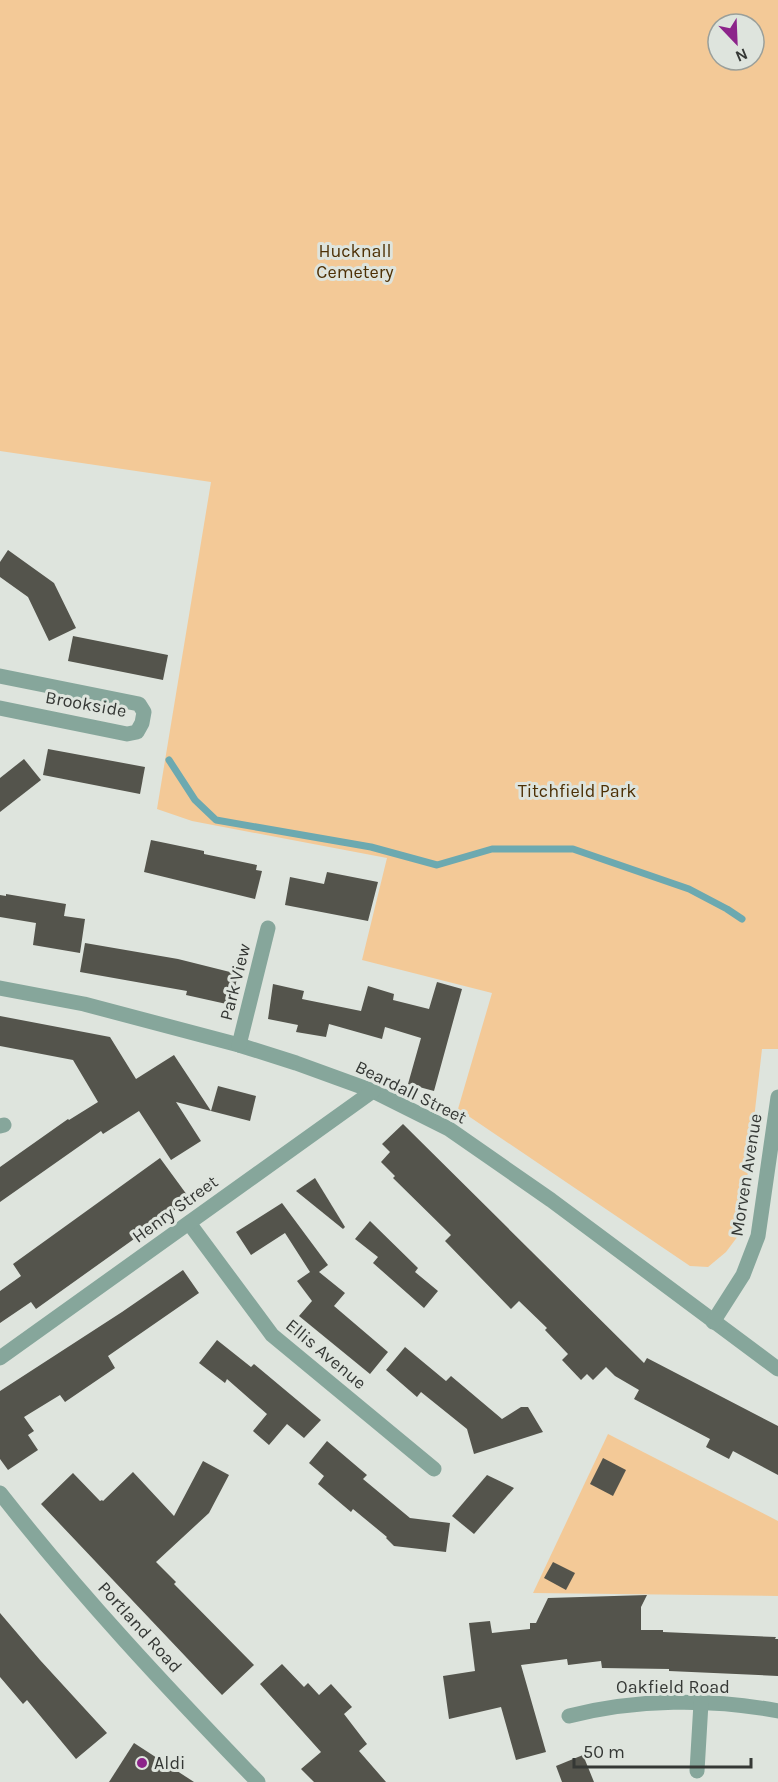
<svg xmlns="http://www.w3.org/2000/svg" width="778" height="1782" font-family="Karla,sans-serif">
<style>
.green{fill:#f3c997;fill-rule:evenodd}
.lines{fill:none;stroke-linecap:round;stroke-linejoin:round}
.stream{stroke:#6ca9b0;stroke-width:7}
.building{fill:#54544c}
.minor{stroke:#86a69b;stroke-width:15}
.poi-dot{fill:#8c248a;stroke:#dee4dd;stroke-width:2}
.labels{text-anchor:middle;stroke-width:6;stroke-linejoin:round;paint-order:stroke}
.park-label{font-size:18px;fill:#4d3005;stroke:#dee4dd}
.street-label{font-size:18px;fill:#353835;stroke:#dee4dd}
.poi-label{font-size:18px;fill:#353835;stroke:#dee4dd;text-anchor:start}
</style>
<rect width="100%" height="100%" fill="#dee4dd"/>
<!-- green -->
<g class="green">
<path d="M 0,0 L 778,0 L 778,1049 L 762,1049 L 741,1232 L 726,1252 L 708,1267 L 690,1266 L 458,1109 L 492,993 L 362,960 L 387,858 L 192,821 L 157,809 L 211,482 L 0,451 ZM 718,24 L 754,24 L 754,60 L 718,60 Z"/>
<polygon points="608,1434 778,1521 778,1596 533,1593"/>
</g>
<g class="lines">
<!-- stream -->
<polyline class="stream" points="169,760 195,800 216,820 371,847 437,865 492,849 573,849 689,889 727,909 742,919"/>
</g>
<!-- building -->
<g class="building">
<polygon points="8,550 54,583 76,628 49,641 28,597 0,577 0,562"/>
<polygon points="73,636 168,655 163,680 68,661"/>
<polygon points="48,749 145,767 140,794 43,775"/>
<polygon points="24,759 41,780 0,812 0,778"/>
<polygon points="151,840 204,851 204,854 257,865 256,870 262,871 255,899 144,872"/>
<polygon points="327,872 378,882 368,921 285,905 290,877 324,884"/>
<polygon points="6,894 66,904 64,916 85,919 80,953 33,945 36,923 0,917 0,895 6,896"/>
<polygon points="85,943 178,959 238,974 231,1005 186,995 187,991 80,972"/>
<polygon points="437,982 462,989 434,1091 408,1084 421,1038 385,1027 382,1039 329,1024 326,1037 296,1032 298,1025 268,1019 273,984 304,991 302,999 361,1011 368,986 394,994 393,1000 429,1009"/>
<polygon points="0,1016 110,1037 136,1079 174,1055 211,1111 176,1102 201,1141 171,1160 139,1111 103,1134 101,1131 0,1202 0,1167 68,1119 69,1120 98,1102 73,1060 0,1046"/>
<polygon points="218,1086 256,1096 250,1121 211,1111"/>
<polygon points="403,1124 644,1363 647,1358 778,1426 778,1475 733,1451 729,1459 706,1447 710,1439 634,1399 639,1390 615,1376 606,1367 593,1380 587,1374 581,1380 562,1360 568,1354 545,1330 547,1328 519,1301 511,1309 445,1241 451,1235 393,1178 395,1176 381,1162 390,1152 382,1144"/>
<polygon points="160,1158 190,1199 36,1309 31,1302 0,1323 0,1291 21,1276 13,1264"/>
<polygon points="315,1178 345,1227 343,1229 296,1191"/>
<polygon points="282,1203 328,1265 319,1272 345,1293 334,1306 388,1352 370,1374 299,1316 312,1301 297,1281 310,1272 285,1233 251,1255 236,1232"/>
<polygon points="370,1221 418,1268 415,1272 438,1291 424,1308 373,1263 378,1257 355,1239"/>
<polygon points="183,1270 199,1293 108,1356 115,1368 65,1402 60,1395 24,1417 34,1431 28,1435 38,1450 8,1470 0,1459 0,1391 122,1312"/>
<polygon points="217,1340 251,1367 254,1364 321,1420 304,1438 287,1424 269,1445 253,1431 267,1414 227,1379 225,1383 199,1363"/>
<polygon points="405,1347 446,1381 451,1376 502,1419 521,1407 528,1407 543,1432 474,1454 467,1429 421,1392 417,1397 386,1370"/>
<polygon points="327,1441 367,1475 363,1479 410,1518 450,1523 446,1552 394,1546 386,1538 387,1537 353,1509 351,1512 318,1484 324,1476 309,1463"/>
<polygon points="603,1458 626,1470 613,1496 590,1484"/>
<polygon points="203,1461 229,1475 209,1513 156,1562 176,1582 174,1584 254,1665 222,1695 41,1504 73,1473 100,1501 102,1500 103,1501 133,1472 174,1516"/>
<polygon points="487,1475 514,1488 474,1534 452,1516"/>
<polygon points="553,1562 575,1573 566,1590 544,1578"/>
<polygon points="647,1595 641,1607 641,1630 663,1630 663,1632 776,1637 775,1639 778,1639 778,1676 669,1671 669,1669 602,1668 601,1661 568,1665 567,1659 521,1665 546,1752 516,1760 501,1707 449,1719 443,1676 475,1671 469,1623 490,1621 492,1633 530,1629 530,1623 536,1623 548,1598"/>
<polygon points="0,1613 40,1660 107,1733 76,1759 27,1700 23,1704 0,1677"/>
<polygon points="282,1664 304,1687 308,1683 319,1695 331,1684 352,1707 344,1714 367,1744 359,1751 386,1782 314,1782 301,1769 321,1752 260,1684"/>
<polygon points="134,1743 194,1782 109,1782"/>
<polygon points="583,1755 594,1782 562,1782 556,1766"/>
</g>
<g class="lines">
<!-- minor -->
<g class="minor">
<polyline points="0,676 139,704 144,712 142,723 137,732 127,734 0,708"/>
<polyline points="0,988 84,1004 239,1045 296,1063 373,1091 449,1129 551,1200 778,1369"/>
<polyline points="239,1045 268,928"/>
<polyline points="0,1126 4,1125"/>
<polyline points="189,1223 272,1335 434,1469"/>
<polyline points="713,1322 743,1275 758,1236 778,1097"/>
<polyline points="0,1358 373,1091"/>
<path d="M 0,1493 C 80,1595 168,1689 258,1782"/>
<path d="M 569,1716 C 635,1699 711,1698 778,1711"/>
<polyline points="697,1771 701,1703"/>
</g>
</g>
<!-- markers -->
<circle class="poi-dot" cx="142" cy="1763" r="6"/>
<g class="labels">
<!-- park labels -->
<g class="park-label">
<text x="355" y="257">Hucknall<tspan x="355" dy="21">Cemetery</tspan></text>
<text x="577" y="797">Titchfield Park</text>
</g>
<!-- street labels -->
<g class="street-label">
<text transform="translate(86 704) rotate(10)" y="6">Brookside</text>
<text transform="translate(235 982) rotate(-76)" y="6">Park View</text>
<text transform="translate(411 1092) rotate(26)" y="6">Beardall Street</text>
<text transform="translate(746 1175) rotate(-81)" y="6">Morven Avenue</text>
<text transform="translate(175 1209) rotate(-36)" y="6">Henry Street</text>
<text transform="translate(326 1354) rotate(40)" y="6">Ellis Avenue</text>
<text transform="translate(140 1627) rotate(48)" y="6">Portland Road</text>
<text x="673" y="1693">Oakfield Road</text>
</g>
<!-- poi labels -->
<g class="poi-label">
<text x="154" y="1769">Aldi</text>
</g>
</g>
<!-- north arrow -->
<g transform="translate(736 42) rotate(157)"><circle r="28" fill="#dee4dd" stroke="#9a9f9a" stroke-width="1.5"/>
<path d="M0-4.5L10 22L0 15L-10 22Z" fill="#8c248a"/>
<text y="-9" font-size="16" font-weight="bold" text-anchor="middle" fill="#353835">N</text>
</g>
<!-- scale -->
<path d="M574 1758v9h177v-9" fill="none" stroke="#353835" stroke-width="3"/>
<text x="583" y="1758" font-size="18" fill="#353835" stroke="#dee4dd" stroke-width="4.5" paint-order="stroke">50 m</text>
</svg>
